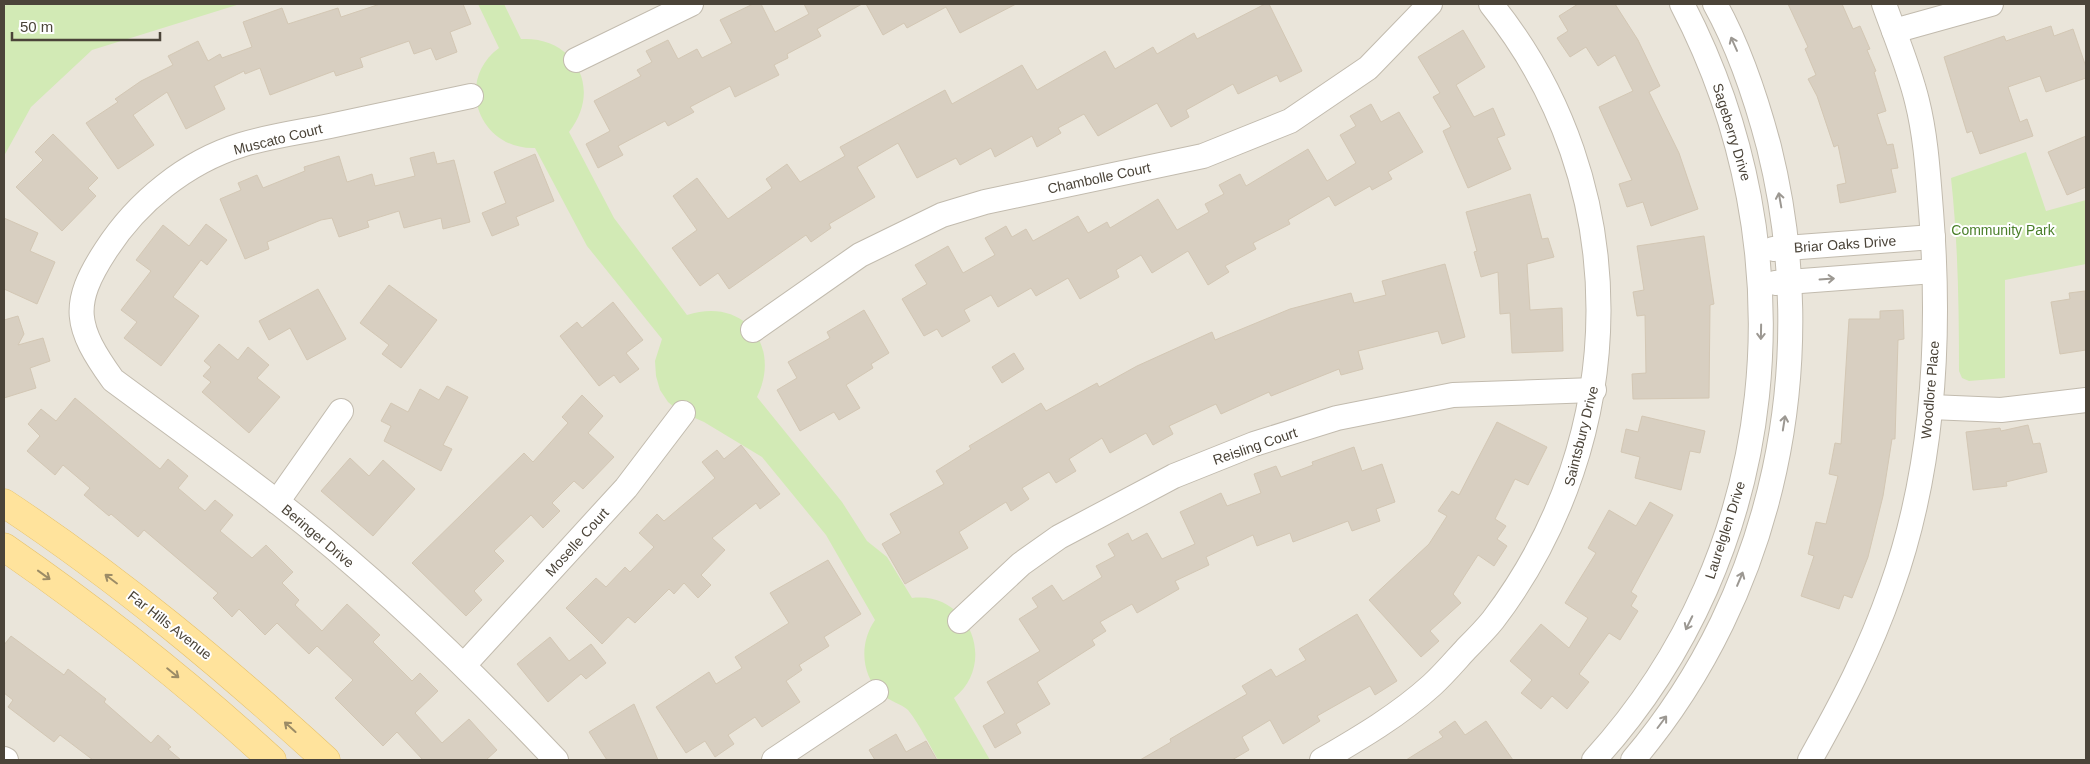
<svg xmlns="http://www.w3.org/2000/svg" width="2090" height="764" font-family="Helvetica,sans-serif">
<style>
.residential{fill:#eae5da}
.green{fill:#d2eab5}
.building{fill:#d8cfc1;stroke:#d3c7b4}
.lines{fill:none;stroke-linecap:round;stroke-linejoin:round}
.minor-casing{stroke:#c2bbae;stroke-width:26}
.major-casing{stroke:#e6c16a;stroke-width:29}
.minor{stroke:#fff;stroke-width:24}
.major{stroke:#ffe39c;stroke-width:28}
.oneway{stroke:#9c9892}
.oneway2{stroke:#9c8c66}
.labels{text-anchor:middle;stroke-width:4;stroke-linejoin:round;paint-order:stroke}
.street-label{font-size:14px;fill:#4b4439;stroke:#fff}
.park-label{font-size:14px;fill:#4a7f2a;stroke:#fff}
</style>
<rect width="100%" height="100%" fill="#f6f3ec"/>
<!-- residential -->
<rect class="residential" x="4" y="4" width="2082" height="756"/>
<!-- green -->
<g class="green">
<polygon points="7,4 240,4 92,50 31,107 4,156 4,7"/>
<path d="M 478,4 L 504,4 L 521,39 C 575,36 603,89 569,132 L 614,218 L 687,315 C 744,296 782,346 757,397 L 842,502 L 867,541 L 887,557 L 912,598 C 969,591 998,663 954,698 L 990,760 L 938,760 C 929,744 920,725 908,710 C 902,704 889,701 881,694 C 861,675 859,643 875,620 L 826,535 L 762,457 L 704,422 L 679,411 L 668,402 L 660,390 L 656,376 L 655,361 L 662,339 L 587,246 L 535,148 C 479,150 454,81 499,48 Z"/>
<path d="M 2026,152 L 2046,211 L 2086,200 L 2086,264 L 2005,280 L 2005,378 L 1969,381 L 1962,378 L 1959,371 C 1959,306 1958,243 1951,178 Z"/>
</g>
<!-- building -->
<g class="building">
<polygon points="380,4 463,4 471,24 450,32 457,52 436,60 431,48 414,54 409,41 360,58 363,67 336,76 334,71 270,95 260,68 245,74 244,71 214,86 225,109 186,129 167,92 133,115 154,145 118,169 86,123 118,102 115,99 141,81 173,65 168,56 198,41 208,61 220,54 222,58 252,47 243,22 282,8 288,24 338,8 341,17"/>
<polygon points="753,4 761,4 775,32 809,14 804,4 862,4 817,29 821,36 787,54 788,58 774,65 779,75 735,97 730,86 690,107 694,112 668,126 665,121 618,146 623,155 598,168 586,144 610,131 594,101 641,76 637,70 652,62 646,51 668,40 678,59 697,49 702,58 732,43 720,20"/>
<polygon points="866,4 1016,4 960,33 946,7 907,28 904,23 883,35"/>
<polygon points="1265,4 1269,4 1302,71 1280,82 1277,75 1238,94 1233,84 1186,110 1189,117 1171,127 1157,103 1098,136 1084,114 1058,128 1061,133 1037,147 1032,136 995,157 991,148 960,165 956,158 917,178 898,143 857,167 875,197 829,224 831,228 811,242 806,235 729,289 718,273 700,286 672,248 697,230 673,196 697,178 728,219 772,188 766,179 787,164 800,182 845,156 840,147 945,90 952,104 1022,65 1037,90 1105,51 1115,69 1153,47 1157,54 1194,33 1197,39"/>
<polygon points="1578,4 1615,4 1638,40 1660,86 1649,92 1679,153 1698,209 1651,226 1643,202 1627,207 1619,184 1632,180 1599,107 1633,91 1615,55 1598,66 1586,47 1570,57 1557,38 1568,31 1559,16"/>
<polygon points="1788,4 1842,4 1853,29 1860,26 1870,49 1867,50 1876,71 1874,72 1886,111 1877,114 1887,145 1893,144 1898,168 1891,169 1896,192 1840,203 1837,185 1846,183 1838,145 1834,147 1817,96 1808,79 1816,75 1805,49 1808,47"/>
<polygon points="2051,26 2054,36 2073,29 2086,67 2086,78 2046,92 2040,76 2008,87 2020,122 2027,119 2033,136 1980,154 1972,131 1967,133 1944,57 2004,36 2006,41"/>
<polygon points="1463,30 1485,67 1456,85 1474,117 1493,108 1505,135 1497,138 1511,169 1468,188 1443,131 1451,127 1433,97 1440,93 1418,57"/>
<polygon points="1371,104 1381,122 1399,112 1423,152 1388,172 1392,179 1372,190 1370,186 1335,206 1329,196 1288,220 1290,224 1253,243 1256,249 1225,266 1229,272 1208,285 1188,251 1152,273 1141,255 1116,270 1119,277 1080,299 1068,278 1036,296 1031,288 998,307 991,295 964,310 970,321 942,337 937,329 924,336 902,299 927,284 915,265 948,246 963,273 995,255 985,238 1006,226 1012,237 1026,229 1033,241 1078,216 1088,233 1107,222 1110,228 1158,199 1177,230 1209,212 1205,204 1224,194 1219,185 1240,174 1246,186 1308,149 1327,181 1356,163 1340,135 1356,126 1350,116"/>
<polygon points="53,134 98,178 88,188 96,196 62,231 16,187 43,160 35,152"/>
<polygon points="2086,136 2086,187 2067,195 2048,152"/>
<polygon points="434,152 437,164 454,160 470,222 443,229 441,218 404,228 399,211 367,221 369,227 339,237 332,218 321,220 267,242 269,249 245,259 220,199 241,190 238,183 257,175 263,188 305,171 304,167 339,156 347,182 372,174 375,186 415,176 410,158"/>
<polygon points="535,154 554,201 516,217 519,225 492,236 482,213 506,203 494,172"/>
<polygon points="1530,194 1542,239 1548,238 1554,257 1527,264 1530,310 1562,308 1563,351 1512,353 1510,313 1500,314 1498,272 1481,277 1474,252 1477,251 1466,212"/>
<polygon points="4,218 38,233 30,251 55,262 37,304 4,289"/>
<polygon points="206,224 227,240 207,265 201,260 173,297 199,316 161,366 124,338 137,322 121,310 151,271 136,260 163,225 189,246"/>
<polygon points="1704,236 1714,304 1710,305 1709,398 1633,399 1632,374 1646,373 1645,315 1637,316 1633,292 1644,290 1637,246"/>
<polygon points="1445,264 1465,337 1442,344 1438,331 1358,351 1363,369 1341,375 1339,369 1271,396 1269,392 1221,414 1216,404 1169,426 1173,434 1153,445 1146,433 1110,453 1102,438 1069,459 1076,471 1056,483 1049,472 1022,488 1029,499 1011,511 1006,502 959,532 968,548 905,584 882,544 901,533 890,514 944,484 936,471 971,449 969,446 1041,403 1046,411 1097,383 1099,387 1137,366 1212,332 1215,340 1290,309 1351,293 1354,303 1386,295 1382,281"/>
<polygon points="389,285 437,320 401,368 382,354 389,345 360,323"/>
<polygon points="318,289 346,339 307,360 290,328 269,340 259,321"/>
<polygon points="2085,291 2086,350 2060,354 2051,302 2070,299 2069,293"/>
<polygon points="613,302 643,340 626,353 639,369 620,383 614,375 599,386 560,336 577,322 582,328"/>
<polygon points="864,310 889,353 871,364 873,368 846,385 860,408 839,420 834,412 800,431 777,390 797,378 788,362 830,338 827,332"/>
<polygon points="1903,310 1904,339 1898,340 1895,439 1892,439 1883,496 1868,557 1852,598 1844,595 1839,609 1801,596 1814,556 1808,554 1816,522 1826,524 1838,476 1829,474 1835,443 1841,444 1849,319 1880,319 1880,311"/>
<polygon points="18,316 24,334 18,345 43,338 50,361 30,368 36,388 4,398 4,320"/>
<polygon points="219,344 238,360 248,347 269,365 257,378 280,397 249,433 202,392 211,382 203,376 211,367 204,361"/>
<polygon points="1014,353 1024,369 1002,383 992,367"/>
<polygon points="447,386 468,397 443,445 452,449 441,471 384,441 391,426 381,421 391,403 408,412 420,389 439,400"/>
<polygon points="582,395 603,416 588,433 614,457 583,489 574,481 552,503 560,511 543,528 531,515 494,551 504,561 474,591 482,600 466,616 412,563 524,453 533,462 568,423 562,417"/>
<polygon points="75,398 160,469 168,459 188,476 178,488 205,511 215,500 233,515 220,531 252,558 266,545 293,572 282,583 299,600 295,605 322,631 347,604 380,635 373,642 412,681 420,673 438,691 415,713 442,743 469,719 497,750 486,760 423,760 397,732 383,746 335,698 353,680 317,646 309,654 277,623 265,635 239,609 232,617 213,598 218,593 144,530 138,537 111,514 109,516 84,495 90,488 63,465 55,475 27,451 40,436 28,424 41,409 56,421"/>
<polygon points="1642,416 1705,431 1700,453 1690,451 1681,490 1635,478 1640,457 1621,452 1626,429 1638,432"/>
<polygon points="1497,422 1547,447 1528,485 1515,479 1495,519 1506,526 1497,539 1507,546 1494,566 1478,555 1453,594 1461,603 1430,631 1439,641 1421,657 1369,600 1429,544 1447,516 1438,511 1452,491 1459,495"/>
<polygon points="2028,425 2033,444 2040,443 2047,472 2006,482 2007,486 1973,490 1966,432 2000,428 2001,431"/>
<polygon points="741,445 780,494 760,509 756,503 712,538 725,550 701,575 711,585 698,598 684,583 674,594 669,589 635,623 628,617 602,644 566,608 596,578 606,587 625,567 630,572 654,547 639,533 657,514 664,521 715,478 702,462 717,450 724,459"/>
<polygon points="1354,447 1362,471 1382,464 1395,502 1376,509 1380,521 1352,531 1348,521 1293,542 1290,533 1257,546 1253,535 1206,557 1209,565 1175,581 1179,589 1137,613 1132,604 1100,622 1106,631 1092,640 1095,645 1037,682 1050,704 1016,724 1021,733 995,748 983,726 1005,713 987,682 1040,651 1019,619 1038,607 1032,598 1052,585 1063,601 1102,577 1096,566 1115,556 1108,544 1128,533 1132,541 1147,533 1162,559 1195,544 1180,512 1221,493 1227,506 1261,493 1254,474 1276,466 1281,477 1313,465 1312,462"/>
<polygon points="350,458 369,476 383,460 415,489 373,536 321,491"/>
<polygon points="1650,502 1673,515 1631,592 1637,596 1631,606 1638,611 1620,640 1609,633 1579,674 1589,682 1567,709 1552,696 1541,709 1521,693 1532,680 1510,661 1541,624 1569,648 1588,618 1565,603 1596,553 1588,548 1609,510 1636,526"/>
<polygon points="828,560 861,614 824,637 829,646 799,665 802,670 786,681 800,702 762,727 755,717 728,735 734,744 715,757 705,741 686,753 656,707 709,672 716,684 742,668 735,657 789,623 770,593"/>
<polygon points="1357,614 1397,681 1375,695 1370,686 1317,716 1320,721 1283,744 1270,720 1242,737 1249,750 1232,760 1140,760 1171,742 1170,739 1247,694 1242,686 1271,669 1276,677 1306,660 1299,649"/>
<polygon points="11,636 64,675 68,669 106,699 104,702 151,743 158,735 171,747 168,749 181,760 93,760 60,735 54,742 8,707 13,700 4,693 4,645"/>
<polygon points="550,637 569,661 591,644 606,663 586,679 581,674 548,702 517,664"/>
<polygon points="634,704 658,760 607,760 589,732"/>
<polygon points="1455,721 1465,735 1486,721 1513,760 1406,760 1443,737 1439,732"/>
<polygon points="896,734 906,752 926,741 937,760 875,760 869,750"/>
</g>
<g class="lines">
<!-- minor casing -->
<g class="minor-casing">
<g id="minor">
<polyline points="1894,31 1991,4"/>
<polyline points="576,60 691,4"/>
<path d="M 471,96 C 424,106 377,116 330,126 C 301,132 270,136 241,145 C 186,162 137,202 106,250 C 70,305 75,327 113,380 C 167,420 223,460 276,501 C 377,579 469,668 556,760"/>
<polyline points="1773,249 1933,237"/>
<polyline points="1775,283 1934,271"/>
<polyline points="753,330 860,255 942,215 985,202 1203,156 1290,121 1368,68 1430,4"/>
<polyline points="1931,407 2001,410 2086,400"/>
<polyline points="277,502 341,411"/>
<polyline points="960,621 1021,564 1059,537 1174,476 1254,444 1337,418 1453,395 1594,390"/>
<polyline points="464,665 626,488 683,413"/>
<polyline points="4,759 6,760"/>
<polyline points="774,760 876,692"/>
<path d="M 1322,760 C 1360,738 1399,715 1432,685 C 1444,674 1455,661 1466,649 C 1475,640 1485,630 1493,620 C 1632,437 1636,184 1491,4"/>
<path d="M 1594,760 C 1783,553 1810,250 1682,4"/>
<path d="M 1633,760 C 1776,591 1822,360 1769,147 C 1756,98 1740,49 1715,4"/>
<path d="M 1810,760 C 1842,703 1869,652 1891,589 C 1934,469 1941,337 1931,211 C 1928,174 1926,137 1917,101 C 1909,68 1895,35 1884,4"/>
</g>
</g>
<!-- major casing -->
<g class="major-casing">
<g id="major">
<path d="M 4,503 C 119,579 224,667 326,760"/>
<path d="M 4,547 C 98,612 188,683 272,760"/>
</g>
</g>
<!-- minor -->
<use href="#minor" class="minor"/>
<!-- major -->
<use href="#major" class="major"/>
</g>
<!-- one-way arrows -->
<defs><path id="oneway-shaft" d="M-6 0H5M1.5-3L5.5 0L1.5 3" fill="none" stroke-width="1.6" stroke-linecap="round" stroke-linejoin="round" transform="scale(1.25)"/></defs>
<g class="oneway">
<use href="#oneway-shaft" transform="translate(1734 44) rotate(-114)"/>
<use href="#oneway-shaft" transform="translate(1780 200) rotate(-100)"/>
<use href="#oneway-shaft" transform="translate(1827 279) rotate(-4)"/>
<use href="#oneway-shaft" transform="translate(1761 332) rotate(91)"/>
<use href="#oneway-shaft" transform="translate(1784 423) rotate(-81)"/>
<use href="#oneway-shaft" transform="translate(1740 579) rotate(-67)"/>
<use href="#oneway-shaft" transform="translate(1689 623) rotate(116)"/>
<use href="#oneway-shaft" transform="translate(1662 722) rotate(-53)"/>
</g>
<g class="oneway2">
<use href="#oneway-shaft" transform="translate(44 575) rotate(36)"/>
<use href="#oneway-shaft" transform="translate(111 579) rotate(-143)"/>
<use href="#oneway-shaft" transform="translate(173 673) rotate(39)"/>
<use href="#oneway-shaft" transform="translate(290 727) rotate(-138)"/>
</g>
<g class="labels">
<!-- street labels -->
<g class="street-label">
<text transform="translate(1732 132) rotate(73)" y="5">Sageberry Drive</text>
<text transform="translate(278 139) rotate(-14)" y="5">Muscato Court</text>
<text transform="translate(1099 178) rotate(-12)" y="5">Chambolle Court</text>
<text transform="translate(1845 244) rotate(-4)" y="5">Briar Oaks Drive</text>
<text transform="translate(1930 390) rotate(-85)" y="5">Woodlore Place</text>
<text transform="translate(1581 436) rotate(-76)" y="5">Saintsbury Drive</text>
<text transform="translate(1255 446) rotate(-19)" y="5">Reisling Court</text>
<text transform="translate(1725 530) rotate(-72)" y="5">Laurelglen Drive</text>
<text transform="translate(318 536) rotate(40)" y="5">Beringer Drive</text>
<text transform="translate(577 542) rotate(-48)" y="5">Moselle Court</text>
<text transform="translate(170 625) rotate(38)" y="5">Far Hills Avenue</text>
</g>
<!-- park labels -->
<g class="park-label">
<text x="2003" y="235">Community Park</text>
</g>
</g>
<!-- border -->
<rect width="2090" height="764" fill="none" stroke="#4b4439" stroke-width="10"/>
<!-- scale -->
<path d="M12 32v8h148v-8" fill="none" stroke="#4b4439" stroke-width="2.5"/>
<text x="20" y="32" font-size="15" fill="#4b4439" stroke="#ffffff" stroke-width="4" paint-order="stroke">50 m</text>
</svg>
